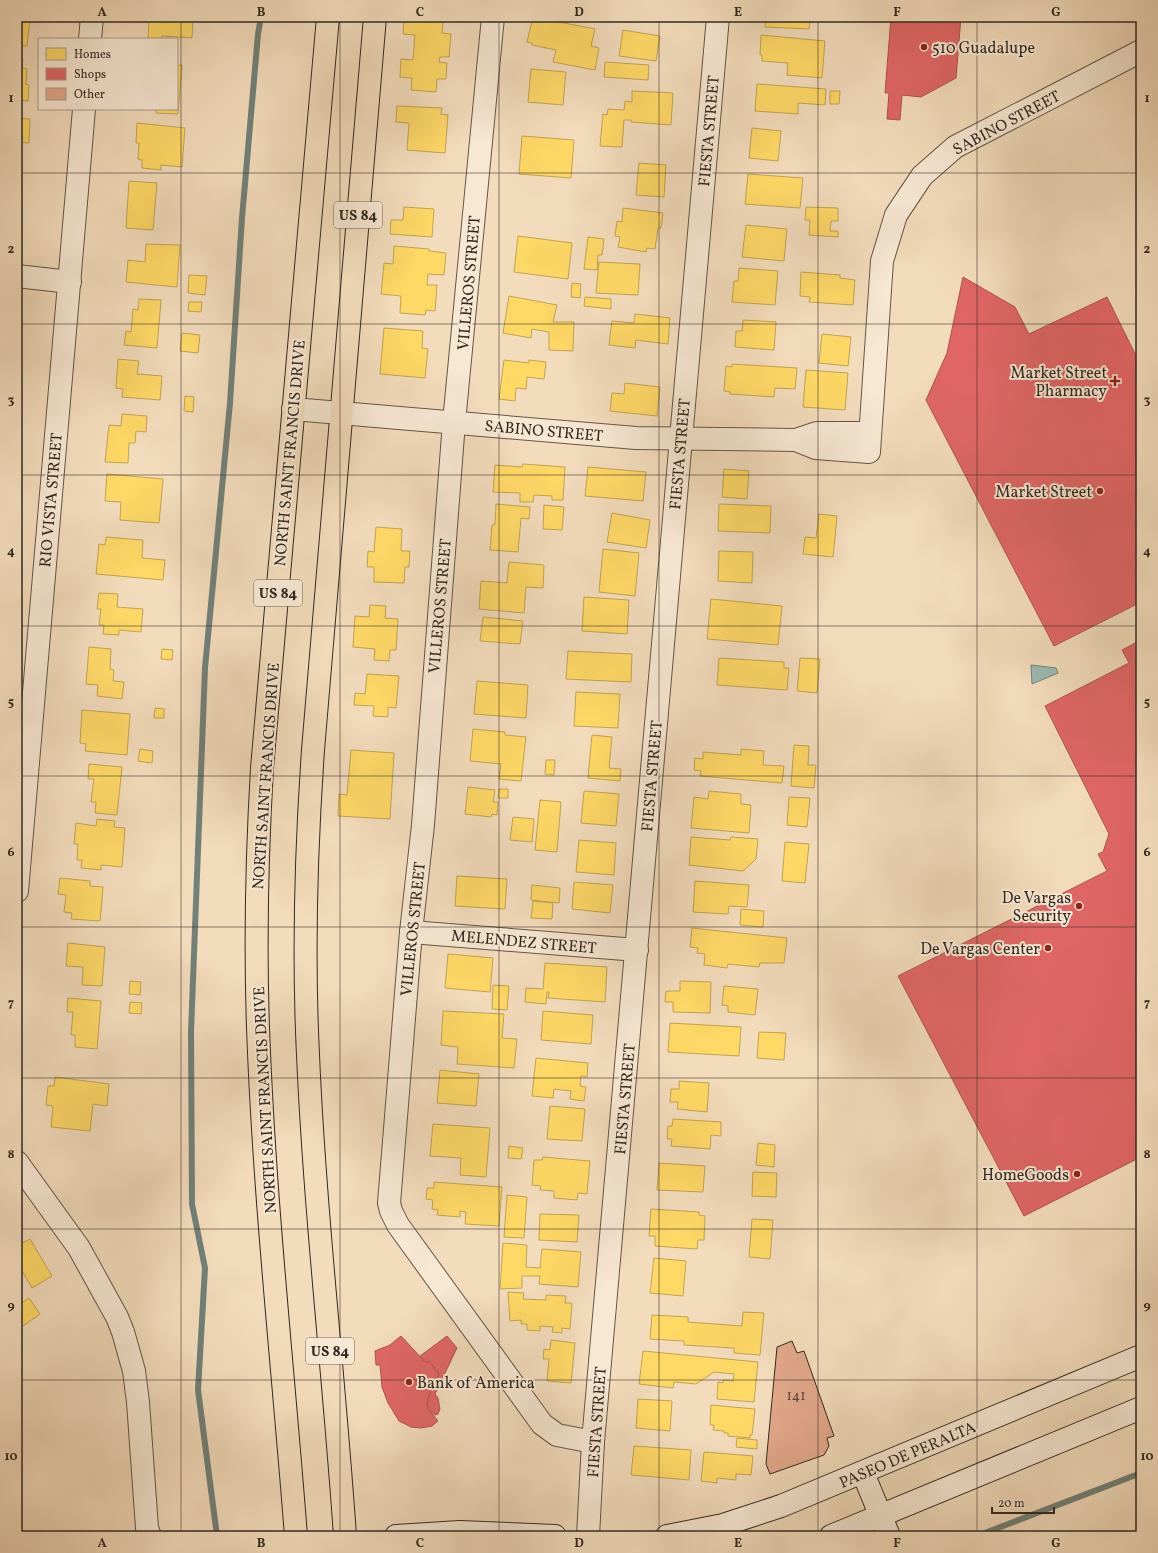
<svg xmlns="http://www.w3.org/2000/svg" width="1158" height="1553" font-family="Vollkorn,serif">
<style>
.water{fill:#9bbbb4;stroke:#718179}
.homes{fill:#ffd966;stroke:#c1a451}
.shops{fill:#e06666;stroke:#ac5451}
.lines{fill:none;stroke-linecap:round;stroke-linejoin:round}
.stream{stroke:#718179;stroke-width:6}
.building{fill:#e2a88a;stroke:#312920}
.street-casing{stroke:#625647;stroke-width:24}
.secondary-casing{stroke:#312920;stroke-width:24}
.highway-casing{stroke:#312920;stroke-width:24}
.street{stroke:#f7e8d3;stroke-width:22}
.secondary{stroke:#f7e8d3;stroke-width:22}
.highway{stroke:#f3dcbc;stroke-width:22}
.grid{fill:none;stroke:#312920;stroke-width:1;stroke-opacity:0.55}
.poi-dot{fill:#8f2418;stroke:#f7e8d3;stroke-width:1.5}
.labels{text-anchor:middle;stroke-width:4;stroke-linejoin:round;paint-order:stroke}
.number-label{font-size:14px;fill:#5d493a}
.shield{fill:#f7e8d3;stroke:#6c6256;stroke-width:1}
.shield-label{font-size:15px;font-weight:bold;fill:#312920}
.poi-label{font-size:16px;fill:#312920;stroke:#f7e8d3;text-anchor:end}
.street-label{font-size:16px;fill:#312920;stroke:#f7e8d3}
.neatline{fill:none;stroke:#312920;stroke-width:1.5}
.grid-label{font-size:13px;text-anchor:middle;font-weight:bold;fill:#312920}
</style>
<rect width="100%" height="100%" fill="#f3dcbc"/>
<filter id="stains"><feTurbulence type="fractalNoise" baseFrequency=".005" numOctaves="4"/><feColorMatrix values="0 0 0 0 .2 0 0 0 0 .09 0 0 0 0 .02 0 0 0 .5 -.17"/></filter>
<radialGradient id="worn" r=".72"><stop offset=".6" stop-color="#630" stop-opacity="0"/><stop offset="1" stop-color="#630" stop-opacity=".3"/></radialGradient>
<!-- water -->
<polygon class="water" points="1031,665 1056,668 1058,673 1032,684"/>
<!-- homes -->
<g class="homes">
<polygon points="17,17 30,19 27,46 17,45"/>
<polygon points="155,17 193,17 192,38 162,36 161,39 148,39 149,18"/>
<polygon points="766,17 810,17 809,29 765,27"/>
<polygon points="404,18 443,22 442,33 451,34 449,57 440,57 439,62 447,63 446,79 437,79 436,92 411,90 412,78 400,77 401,59 413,60 415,35 403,34"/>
<polygon points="538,18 595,29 591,46 599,48 595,70 553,62 556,50 532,45 532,43 527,42 532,21 537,22"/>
<polygon points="623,30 660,36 656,61 619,56"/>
<polygon points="761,35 825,41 822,78 787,75 788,63 762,61 762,55 760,55"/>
<polygon points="17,59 23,59 22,68 27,69 26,84 29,85 28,101 17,100"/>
<polygon points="605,62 649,65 648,80 604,77"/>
<polygon points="177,65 182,65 178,114 156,113 156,109 177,109"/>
<polygon points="531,69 566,72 563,105 528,102"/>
<polygon points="757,84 826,89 825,105 798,103 798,114 755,111"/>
<polygon points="632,91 673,93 671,125 631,122 631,120 624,120 622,147 600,146 603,114 607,115 608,109 624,110 625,101 632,102"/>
<polygon points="830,91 840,91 839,104 830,104"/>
<polygon points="397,106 442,108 441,114 448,115 445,153 407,150 409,123 396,122"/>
<polygon points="17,118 30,119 29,143 17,142"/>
<polygon points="137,123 185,128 182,167 161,165 161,170 142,168 142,160 138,159 139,143 136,143"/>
<polygon points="752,128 781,131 778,161 749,158"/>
<polygon points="522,136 574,140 571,178 519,174"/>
<polygon points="639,163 666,165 664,197 636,195"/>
<polygon points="748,174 803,178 800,208 745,204"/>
<polygon points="17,177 20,177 17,214"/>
<polygon points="129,181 157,183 153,230 126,228"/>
<polygon points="404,207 434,209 432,237 390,234 391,220 403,220"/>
<polygon points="806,207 838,208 838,221 831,221 830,231 838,231 838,237 809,235 810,220 805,220"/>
<polygon points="623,208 663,213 661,228 658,228 655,249 647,248 646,252 618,247 620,237 615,236 617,221 622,222"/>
<polygon points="746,225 787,229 784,261 742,257"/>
<polygon points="518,236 572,243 568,279 514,272"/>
<polygon points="588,237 604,239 602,255 598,255 597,270 584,269"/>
<polygon points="146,244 180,245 177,287 126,282 128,260 145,262"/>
<polygon points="394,246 429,249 429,251 446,253 444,275 428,274 427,285 437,285 435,311 426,310 425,315 400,313 401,296 381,294 384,263 393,264"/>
<polygon points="599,262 640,264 638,295 596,293"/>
<polygon points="739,268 778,271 775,305 732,302 734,281 738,281"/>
<polygon points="801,272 840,275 840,278 855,280 853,305 809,302 810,297 800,296"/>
<polygon points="189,275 207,276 205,295 188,293"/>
<polygon points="572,283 581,284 580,298 571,297"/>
<polygon points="509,296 557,305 553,322 574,322 573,351 549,350 549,332 532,329 531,338 503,333"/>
<polygon points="585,297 611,299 611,309 584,306"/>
<polygon points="139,299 161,300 157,348 124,345 126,331 131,332 133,309 138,310"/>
<polygon points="189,302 202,302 201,312 188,311"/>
<polygon points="635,314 670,318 668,344 636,340 635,348 609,345 612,321 634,323"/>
<polygon points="743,320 776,322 774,350 735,347 736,331 742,331"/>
<polygon points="384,328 423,331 422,348 428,349 425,378 380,374"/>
<polygon points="182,333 200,335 198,353 180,351"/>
<polygon points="822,334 851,337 848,366 819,363"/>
<polygon points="118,359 139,361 137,374 162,376 160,400 122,397 123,389 116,388"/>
<polygon points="504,360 529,363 529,360 546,362 544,379 527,377 526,389 516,388 515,401 499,399"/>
<polygon points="732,364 797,368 795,389 775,388 774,397 730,394 730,392 724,391 726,366 732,367"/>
<polygon points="806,370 848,373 845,410 803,407"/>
<polygon points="625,383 660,387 657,416 610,411 612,393 624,394"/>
<polygon points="185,396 194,397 193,412 184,411"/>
<polygon points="122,414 147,416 146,432 136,431 135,443 129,443 128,463 105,462 109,425 121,426"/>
<polygon points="523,464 565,467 563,500 552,500 552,496 534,495 533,502 520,502 520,493 493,492 495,465 522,467"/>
<polygon points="588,467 646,472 643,501 585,496"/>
<polygon points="724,469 749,471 747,499 722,497"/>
<polygon points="107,474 163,479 159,523 120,520 121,502 105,501"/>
<polygon points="496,504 530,507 529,519 521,518 518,552 490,550 492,525 495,525"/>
<polygon points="719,504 771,506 770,533 718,531"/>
<polygon points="544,505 564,507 562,530 543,529"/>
<polygon points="612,513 650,520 646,548 607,542"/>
<polygon points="819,514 837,516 833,557 803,554 805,537 816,538"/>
<polygon points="376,527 402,529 401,551 410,551 409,567 405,567 404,583 374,582 374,567 367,567 368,551 374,552"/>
<polygon points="106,537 143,540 142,558 165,560 163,580 96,574 99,544 105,545"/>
<polygon points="603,549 639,553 635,596 599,592"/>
<polygon points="719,551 753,552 752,583 718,581"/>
<polygon points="509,562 544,565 543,588 526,587 524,613 479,609 481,581 507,583"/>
<polygon points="99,593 118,594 117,607 143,609 141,632 119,630 119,635 103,634 104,625 99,625 101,609 97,609"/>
<polygon points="584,597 629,600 627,634 582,631"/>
<polygon points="711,599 782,606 778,645 707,639"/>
<polygon points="370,605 386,606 385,618 398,619 396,650 390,650 389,661 374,660 375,649 353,647 355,616 369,617"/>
<polygon points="483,617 523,621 520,644 480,641"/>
<polygon points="89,647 111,649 110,669 114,670 113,681 124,682 122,699 97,696 98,685 86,684"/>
<polygon points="162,649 173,650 172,660 161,659"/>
<polygon points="568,651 632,654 631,682 566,679"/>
<polygon points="719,658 784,662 784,668 789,668 787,690 717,685"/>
<polygon points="800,658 820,659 817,693 797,691"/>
<polygon points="367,674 399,676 396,708 388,707 388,717 373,716 374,706 354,705 355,693 365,694"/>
<polygon points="477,681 528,685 526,718 474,714"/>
<polygon points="576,692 620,694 618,728 574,726"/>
<polygon points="155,708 164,709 164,718 154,718"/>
<polygon points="82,710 130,714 127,755 85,751 86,744 80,743"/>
<polygon points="473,729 505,732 505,735 526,737 521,781 499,779 501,764 470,761"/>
<polygon points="592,735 612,737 609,768 621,769 620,781 588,778"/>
<polygon points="794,745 809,746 808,765 816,765 814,788 791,786"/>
<polygon points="140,749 153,751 152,763 138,761"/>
<polygon points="741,749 764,751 763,765 784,766 782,783 700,776 701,771 694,770 695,758 703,759 703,752 741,755"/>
<polygon points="351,750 394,753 390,819 338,816 339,794 347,795"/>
<polygon points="546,760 555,760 554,775 545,774"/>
<polygon points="89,764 122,767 117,815 95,813 96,802 91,802 94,779 88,779"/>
<polygon points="468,787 495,790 493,802 498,802 497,815 492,814 491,817 465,814"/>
<polygon points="499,789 508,789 508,798 498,798"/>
<polygon points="584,791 619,794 616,826 581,823"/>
<polygon points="709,791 741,794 741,804 751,805 749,833 691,828 694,797 708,799"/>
<polygon points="789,797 810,798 807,827 787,825"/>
<polygon points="540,800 561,802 557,852 535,850"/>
<polygon points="513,817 534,819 532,842 510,840"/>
<polygon points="97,819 115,821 114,827 125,828 122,867 101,865 101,870 81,868 82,860 77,860 78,844 74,844 76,823 96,826"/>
<polygon points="691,837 730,840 731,837 758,839 756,859 743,871 689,865"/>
<polygon points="579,840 616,843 614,875 576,872"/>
<polygon points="785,842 809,844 805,883 782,881"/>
<polygon points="457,876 507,879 505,909 455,906"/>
<polygon points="60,878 90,881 90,886 103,887 100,921 71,919 72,913 64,912 66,895 58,894"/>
<polygon points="695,881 749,885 747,907 729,906 728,914 693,912"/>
<polygon points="574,882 613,885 610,913 572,909"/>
<polygon points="532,885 560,888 559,903 531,900"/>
<polygon points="533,901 553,903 552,919 531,918"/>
<polygon points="741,909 764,911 763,927 740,925"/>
<polygon points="692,928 787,938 784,963 760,963 759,967 728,964 727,968 704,965 705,954 697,953 698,948 690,947"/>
<polygon points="68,943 105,947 102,986 82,985 83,967 66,966"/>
<polygon points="448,954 493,958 490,992 445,988"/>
<polygon points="545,963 607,967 605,1002 548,998 549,992 547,992 546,1004 525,1002 526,988 543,989"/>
<polygon points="130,981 141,982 140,995 129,994"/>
<polygon points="680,981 711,982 710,1013 673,1012 673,1002 665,1002 666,991 680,991"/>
<polygon points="493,985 509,986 507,1010 492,1009"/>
<polygon points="724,986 758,989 755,1015 728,1012 728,1006 722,1005"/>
<polygon points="68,998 101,1001 97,1049 75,1047 75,1035 71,1035 73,1012 67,1012"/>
<polygon points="130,1002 142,1003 141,1014 129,1013"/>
<polygon points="443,1011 504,1014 502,1038 517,1039 514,1068 457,1064 458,1047 441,1045"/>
<polygon points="543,1011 593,1015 591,1044 541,1040"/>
<polygon points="670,1023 741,1027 739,1056 668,1052"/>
<polygon points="759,1032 786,1033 784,1060 757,1058"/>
<polygon points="536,1058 588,1063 587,1077 581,1076 580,1086 586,1087 584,1101 570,1099 571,1091 554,1089 553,1098 532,1096"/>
<polygon points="440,1070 479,1074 476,1106 437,1103"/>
<polygon points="55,1077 109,1084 107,1106 93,1104 90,1131 51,1127 53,1106 46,1105 48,1086 54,1086"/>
<polygon points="679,1081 709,1083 707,1112 677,1109 678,1102 670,1102 671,1089 679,1089"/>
<polygon points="550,1106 585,1109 582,1141 547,1139"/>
<polygon points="673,1119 721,1122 721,1136 711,1135 710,1149 671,1146 672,1139 667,1139 668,1126 672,1126"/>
<polygon points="433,1124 490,1128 486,1177 460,1175 461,1158 430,1156"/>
<polygon points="758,1143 775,1145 774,1167 756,1165"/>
<polygon points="509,1146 523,1148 521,1159 508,1158"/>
<polygon points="543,1157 590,1161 587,1194 578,1193 577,1200 554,1198 554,1191 540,1190 541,1186 532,1185 534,1160 542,1160"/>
<polygon points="659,1163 705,1166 703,1192 657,1190"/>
<polygon points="753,1172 777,1173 776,1197 752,1196"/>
<polygon points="434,1182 502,1187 499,1226 465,1224 466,1212 460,1211 460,1217 437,1215 438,1210 432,1209 433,1200 426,1199 427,1188 434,1188"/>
<polygon points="507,1195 527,1197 524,1238 504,1237"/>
<polygon points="651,1209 699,1212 699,1215 705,1216 704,1240 698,1240 697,1249 655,1246 655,1236 649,1236"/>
<polygon points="540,1214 579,1215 577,1242 539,1240"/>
<polygon points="752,1219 773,1220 770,1259 749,1257"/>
<polygon points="30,1239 52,1276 32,1288 17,1262 17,1246"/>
<polygon points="503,1243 527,1245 526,1267 540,1268 542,1249 581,1252 578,1287 539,1284 540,1276 522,1276 522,1288 500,1289"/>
<polygon points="654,1258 686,1261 683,1296 650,1293"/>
<polygon points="508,1292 524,1293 523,1299 546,1300 546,1295 566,1296 565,1303 572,1303 570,1329 562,1328 562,1333 552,1332 553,1327 540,1326 540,1331 527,1330 527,1324 521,1324 521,1320 510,1321"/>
<polygon points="29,1298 40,1314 17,1330 17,1306"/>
<polygon points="743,1312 764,1313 760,1355 734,1353 734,1348 684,1345 684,1341 650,1339 652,1315 688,1317 688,1322 742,1326"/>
<polygon points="551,1340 575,1343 571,1383 547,1381 549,1359 543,1359 544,1349 550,1350"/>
<polygon points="643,1351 758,1362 754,1402 717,1399 718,1382 723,1383 723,1380 733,1381 734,1374 714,1372 696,1384 674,1382 673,1388 639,1384"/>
<polygon points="638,1399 672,1401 670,1431 636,1428"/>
<polygon points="711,1405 755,1409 752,1435 750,1435 750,1438 728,1436 728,1433 724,1433 724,1431 713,1430 714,1425 710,1425"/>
<polygon points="737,1438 757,1440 757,1449 736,1447"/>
<polygon points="634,1446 691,1450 689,1480 631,1475"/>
<polygon points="704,1452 753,1456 751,1475 736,1474 736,1480 717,1478 717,1483 701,1481"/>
</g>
<!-- shops -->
<g class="shops">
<polygon points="891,17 961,17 956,78 921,97 902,95 900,120 887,119 889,93 885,93"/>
<polygon points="963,277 1015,307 1029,334 1107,297 1141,366 1141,602 1054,646 926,400 947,353"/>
<polygon points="1141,640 1141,1157 1024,1216 898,976 1107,871 1098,854 1103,852 1109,834 1045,706 1129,663 1122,650"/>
<polygon points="401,1336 426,1363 429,1361 439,1374 428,1398 429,1410 438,1421 432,1426 421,1428 411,1427 399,1421 388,1403 382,1387 380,1365 376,1365 375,1351 390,1345"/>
<polygon points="447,1336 457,1348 435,1394 438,1398 440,1409 438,1414 435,1415 429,1410 427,1404 428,1398 439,1374 429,1361 426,1363 420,1356"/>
</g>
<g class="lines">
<!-- stream -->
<g class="stream">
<polyline points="217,1536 198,1390 205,1268 192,1204 191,1032 205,668 230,403 242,218 258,34 261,17"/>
<polyline points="977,1536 1141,1473"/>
</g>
</g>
<!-- building -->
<polygon class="building" points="792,1341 797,1353 804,1351 834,1436 827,1438 829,1446 824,1455 770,1474 766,1464 777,1347"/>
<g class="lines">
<!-- street casing -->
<g class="street-casing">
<g id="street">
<polyline points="493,17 454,422 423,825 411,932 389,1203 391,1211 398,1225 542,1424 557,1435 593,1442"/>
<polyline points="90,39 92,17"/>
<polyline points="17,276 70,282"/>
<polyline points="293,409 636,438 796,440 817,433 870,433"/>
<polyline points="796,440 816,448 869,452 882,261 896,215 922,176 955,147 1141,51"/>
<polyline points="17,891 84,109"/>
<polyline points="411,932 637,950"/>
<polyline points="17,1162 79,1248 117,1317 123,1332 134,1371 138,1402 147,1528 150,1536"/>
<polyline points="588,1536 593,1442 718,17"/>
</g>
</g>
<!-- secondary casing -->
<g class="secondary-casing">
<g id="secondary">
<polyline points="863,1473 889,1536"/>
<polyline points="396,1536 460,1532 555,1536"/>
<polyline points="667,1536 723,1525 781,1506 1141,1356"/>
<polyline points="831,1536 1141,1408"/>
</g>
</g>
<!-- highway casing -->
<g class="highway-casing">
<g id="highway">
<path d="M 296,1536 C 283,1367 264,1197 258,1027 C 255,941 257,854 262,768 L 328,17"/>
<path d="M 345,1536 C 334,1375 315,1215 308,1055 C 303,953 306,851 313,750 L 375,17"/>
</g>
</g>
<!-- street -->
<use href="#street" class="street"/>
<!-- secondary -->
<use href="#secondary" class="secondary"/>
<!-- highway -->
<use href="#highway" class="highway"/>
</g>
<!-- grid -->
<path class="grid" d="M 181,17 L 181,1536M 340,17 L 340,1536M 499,17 L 499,1536M 659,17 L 659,1536M 818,17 L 818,1536M 977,17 L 977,1536M 17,173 L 1141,173M 17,324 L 1141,324M 17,475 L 1141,475M 17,626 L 1141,626M 17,776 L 1141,776M 17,927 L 1141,927M 17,1078 L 1141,1078M 17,1229 L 1141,1229M 17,1380 L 1141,1380"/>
<!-- markers -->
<g class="poi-dot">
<circle cx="924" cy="47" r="4"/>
<path d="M1113 375h4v4h4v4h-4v4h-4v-4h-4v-4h4z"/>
<circle cx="1100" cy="491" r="4"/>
<circle cx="1079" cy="906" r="4"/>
<circle cx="1048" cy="948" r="4"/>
<circle cx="1077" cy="1174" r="4"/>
<circle cx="409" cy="1382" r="4"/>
</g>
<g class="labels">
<!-- number labels -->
<g class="number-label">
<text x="796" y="1400">141</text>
</g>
<!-- shield labels -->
<g class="shield">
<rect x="334" y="202" width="48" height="26" rx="3"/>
<rect x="254" y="580" width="48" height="26" rx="3"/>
<rect x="306" y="1338" width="48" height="26" rx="3"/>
</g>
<g class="shield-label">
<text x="358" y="220">US 84</text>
<text x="278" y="598">US 84</text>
<text x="330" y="1356">US 84</text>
</g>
<!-- poi labels -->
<g class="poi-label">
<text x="932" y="53" text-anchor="start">510 Guadalupe</text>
<text x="1107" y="378">Market Street<tspan x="1107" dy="18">Pharmacy</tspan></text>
<text x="1092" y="497">Market Street</text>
<text x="1071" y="903">De Vargas<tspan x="1071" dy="18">Security</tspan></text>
<text x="1040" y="954">De Vargas Center</text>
<text x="1069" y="1180">HomeGoods</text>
<text x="417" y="1388" text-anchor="start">Bank of America</text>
</g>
<!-- street labels -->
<g class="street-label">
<text transform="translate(1006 122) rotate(-28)" y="6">SABINO STREET</text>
<text transform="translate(708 131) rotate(-85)" y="6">FIESTA STREET</text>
<text transform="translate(468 283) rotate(-85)" y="6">VILLEROS STREET</text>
<text transform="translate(544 430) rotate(5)" y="6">SABINO STREET</text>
<text transform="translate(289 453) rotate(-85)" y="6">NORTH SAINT FRANCIS DRIVE</text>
<text transform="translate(679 454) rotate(-85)" y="6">FIESTA STREET</text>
<text transform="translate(50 500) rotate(-85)" y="6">RIO VISTA STREET</text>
<text transform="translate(439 606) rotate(-85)" y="6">VILLEROS STREET</text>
<text transform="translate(265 776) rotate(-86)" y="6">NORTH SAINT FRANCIS DRIVE</text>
<text transform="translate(651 776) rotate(-85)" y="6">FIESTA STREET</text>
<text transform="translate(412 929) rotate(-84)" y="6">VILLEROS STREET</text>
<text transform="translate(524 941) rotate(5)" y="6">MELENDEZ STREET</text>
<text transform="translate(624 1099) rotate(-85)" y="6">FIESTA STREET</text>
<text transform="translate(264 1100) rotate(-93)" y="6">NORTH SAINT FRANCIS DRIVE</text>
<text transform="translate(596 1422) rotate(-86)" y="6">FIESTA STREET</text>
<text transform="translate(907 1454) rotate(-23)" y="6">PASEO DE PERALTA</text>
</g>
</g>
<!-- margin -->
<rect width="1158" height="1553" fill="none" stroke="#f3dcbc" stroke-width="44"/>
<!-- legend -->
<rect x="38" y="38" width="140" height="72" fill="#f7e8d3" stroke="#a89c8b"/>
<rect x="46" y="48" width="20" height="12" fill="#ffd966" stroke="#a89c8b"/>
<text x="74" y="58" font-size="12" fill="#312920">Homes</text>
<rect x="46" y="68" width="20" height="12" fill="#e06666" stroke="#a89c8b"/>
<text x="74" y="78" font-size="12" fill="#312920">Shops</text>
<rect x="46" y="88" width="20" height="12" fill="#e2a88a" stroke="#a89c8b"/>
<text x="74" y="98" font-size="12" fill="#312920">Other</text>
<!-- scale -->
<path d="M992 1507v6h62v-6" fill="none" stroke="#312920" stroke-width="2"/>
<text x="998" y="1507" font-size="12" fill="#312920" stroke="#f7e8d3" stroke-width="3" paint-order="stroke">20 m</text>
<rect x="22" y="22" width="1114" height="1509" class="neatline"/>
<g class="grid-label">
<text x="102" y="16">A</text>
<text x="261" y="16">B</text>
<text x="420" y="16">C</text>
<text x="579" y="16">D</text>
<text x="738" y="16">E</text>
<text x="897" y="16">F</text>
<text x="1056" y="16">G</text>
<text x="11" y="102">1</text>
<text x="1147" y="102">1</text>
<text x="11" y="253">2</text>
<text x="1147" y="253">2</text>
<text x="11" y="404">3</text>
<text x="1147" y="404">3</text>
<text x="11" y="555">4</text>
<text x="1147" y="555">4</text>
<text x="11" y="706">5</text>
<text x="1147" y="706">5</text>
<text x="11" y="856">6</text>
<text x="1147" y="856">6</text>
<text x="11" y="1007">7</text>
<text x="1147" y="1007">7</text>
<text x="11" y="1158">8</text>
<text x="1147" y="1158">8</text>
<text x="11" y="1309">9</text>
<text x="1147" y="1309">9</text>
<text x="11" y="1460">10</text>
<text x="1147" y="1460">10</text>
<text x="102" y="1547">A</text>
<text x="261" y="1547">B</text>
<text x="420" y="1547">C</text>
<text x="579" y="1547">D</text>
<text x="738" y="1547">E</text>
<text x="897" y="1547">F</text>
<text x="1056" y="1547">G</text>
</g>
<rect width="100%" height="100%" filter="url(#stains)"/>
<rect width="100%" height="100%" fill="url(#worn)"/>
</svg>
